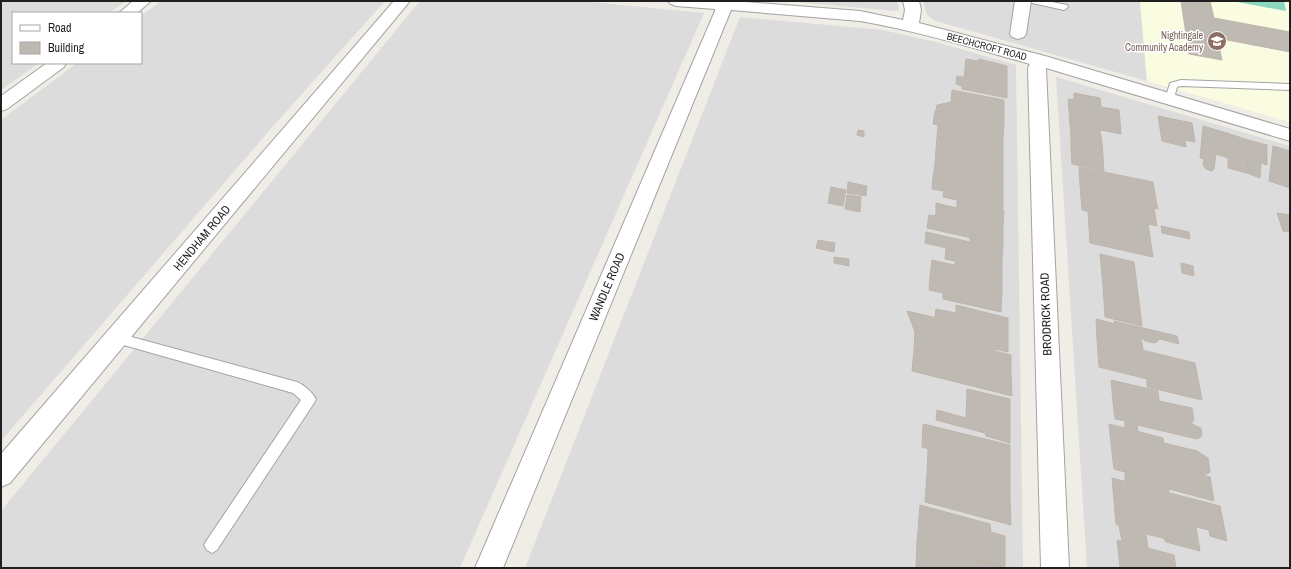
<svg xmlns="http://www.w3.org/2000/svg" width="1291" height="569" font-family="'Archivo Narrow',sans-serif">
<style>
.residential{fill:#dddcdc}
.education{fill:#fafce2}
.pitch{fill:#8bd7c0}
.building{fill:#bfb9b3;stroke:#bfb5aa}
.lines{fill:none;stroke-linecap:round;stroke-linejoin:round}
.lane-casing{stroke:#a3a3a3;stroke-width:2}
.street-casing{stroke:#a3a3a3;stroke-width:2}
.lane{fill:#fff;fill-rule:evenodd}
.street{fill:#fff;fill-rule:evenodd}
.labels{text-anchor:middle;stroke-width:3;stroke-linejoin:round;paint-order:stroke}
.far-education-label{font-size:10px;fill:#785e54;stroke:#fff;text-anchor:end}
.far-street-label{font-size:10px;fill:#1f1f1f;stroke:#fff}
.street-label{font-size:12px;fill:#1f1f1f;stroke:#fff}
</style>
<rect width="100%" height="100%" fill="#efede6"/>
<!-- residential -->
<g class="residential">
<polygon points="1,1 126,1 109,13 13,13 13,63 39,63 1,90"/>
<polygon points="161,1 385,1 275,124 1,441 1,120 77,63 141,63 141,16"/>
<polygon points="420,1 580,1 704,13 460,568 1,568 1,511"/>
<polygon points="787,1 896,1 899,6 899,10 895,11"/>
<polygon points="923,1 1140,1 1147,81 936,21 927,15"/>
<polygon points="740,17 883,30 936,42 1016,65 1023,568 525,568"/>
<polygon points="1056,77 1290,146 1290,568 1087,568"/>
</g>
<!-- education -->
<polygon class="education" points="1140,1 1290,1 1290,122 1147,81"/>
<!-- pitch -->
<polygon class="pitch" points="1232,1 1284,1 1286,11"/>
<!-- building -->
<g class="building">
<polygon points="1181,1 1210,1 1214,18 1290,32 1290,52 1217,38 1222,60 1189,54"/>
<polygon points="966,59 977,61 979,59 1007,66 1007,75 965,67"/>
<polygon points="965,67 1007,75 1007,86 964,78"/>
<polygon points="957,76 1007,86 1007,98 962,89 962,86 956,84"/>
<polygon points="952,90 1004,100 1004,112 951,102"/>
<polygon points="1074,93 1100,98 1101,107 1119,110 1120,120 1069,110 1068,99 1074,100"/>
<polygon points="951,102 1004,112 1004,124 936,111 937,105"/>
<polygon points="1069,110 1120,120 1121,134 1070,124"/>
<polygon points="935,111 1004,124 1003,137 933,124"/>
<polygon points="1158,116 1192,123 1195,142 1185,140 1186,147 1162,141"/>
<polygon points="1070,124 1100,130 1102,142 1071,136"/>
<polygon points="938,125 1003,137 1003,150 937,137"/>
<polygon points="1203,126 1227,133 1225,157 1216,154 1214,169 1212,171 1206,169 1203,165 1204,159 1200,158"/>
<polygon points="858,130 864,131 864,137 857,135"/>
<polygon points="1227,133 1248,140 1247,173 1228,168 1228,158 1225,157"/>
<polygon points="1071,136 1102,142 1103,156 1071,150"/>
<polygon points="937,137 1003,150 1003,163 936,149"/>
<polygon points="1248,140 1267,145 1267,165 1261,163 1260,178 1247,173"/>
<polygon points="1273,146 1290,151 1290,188 1269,181"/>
<polygon points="936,149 1003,163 1003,177 935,164"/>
<polygon points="1071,150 1103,156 1104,171 1072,164"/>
<polygon points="935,164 1003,177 1003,193 933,178"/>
<polygon points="1079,167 1153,182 1156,200 1080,185"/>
<polygon points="933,178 1003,193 1003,210 943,197 944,191 932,189"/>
<polygon points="848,182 867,186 866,196 847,193"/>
<polygon points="1080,185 1156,200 1158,209 1154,208 1157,226 1082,210"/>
<polygon points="831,187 846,190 843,206 828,203"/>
<polygon points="847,195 861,197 860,212 845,209"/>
<polygon points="957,201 1004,211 1003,228 936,213 936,203 957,208"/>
<polygon points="1088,212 1148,224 1153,257 1090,243"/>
<polygon points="936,213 1003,228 1003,245 927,228 929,215 935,216"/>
<polygon points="1277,213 1290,215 1290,232 1283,231"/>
<polygon points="1161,226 1189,232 1190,239 1162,233"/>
<polygon points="926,232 970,242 970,238 1003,245 1002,261 925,243"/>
<polygon points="818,240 835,243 834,252 816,248"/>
<polygon points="946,248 1002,261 1002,276 955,265 955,261 945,259"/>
<polygon points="1100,254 1134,262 1138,294 1103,286"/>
<polygon points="834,257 849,259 849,266 834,263"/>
<polygon points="932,260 1002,276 1002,293 930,276"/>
<polygon points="1181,263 1193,266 1194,276 1182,273"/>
<polygon points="930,276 1002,293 1001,312 943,299 943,293 929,290"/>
<polygon points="1103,286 1138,294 1142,326 1105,317"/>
<polygon points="956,305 1008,318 1008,335 935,317 936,309 956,313"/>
<polygon points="907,311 1008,335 1008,352 994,349 995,351 915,332"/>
<polygon points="1096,319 1115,324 1114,321 1177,336 1179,344 1160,339 1155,343 1145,341 1141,337 1143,350 1097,339"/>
<polygon points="915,332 1011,355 1011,373 914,350"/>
<polygon points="1097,339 1195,363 1202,400 1147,387 1147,379 1099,367"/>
<polygon points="914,350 1011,373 1012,396 912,371"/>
<polygon points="1111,380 1158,391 1159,401 1192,408 1194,421 1113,402"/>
<polygon points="967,389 1010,399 1010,443 986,436 985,433 936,420 937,410 966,418"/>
<polygon points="1113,402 1192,421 1192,424 1201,428 1202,436 1197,439 1137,425 1138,431 1125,428 1125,421 1115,419"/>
<polygon points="923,424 1010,445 1010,470 922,447"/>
<polygon points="1109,424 1163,438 1164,443 1197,451 1208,458 1210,472 1203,476 1112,453"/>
<polygon points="928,449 1010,470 1010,496 927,474"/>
<polygon points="1112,453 1210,477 1214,501 1169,489 1169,492 1125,481 1125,472 1114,469"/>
<polygon points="927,474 1010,496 1011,525 925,502"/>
<polygon points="1112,478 1220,506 1227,541 1210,536 1209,530 1196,527 1200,551 1166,542 1163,538 1146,534 1148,548 1122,541 1119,526 1116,524"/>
<polygon points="920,505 990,524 991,532 1005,536 1005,568 917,542"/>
<polygon points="1117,540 1174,555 1176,568 1120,568"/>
<polygon points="917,542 1004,568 916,568"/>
</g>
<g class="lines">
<!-- lane casing -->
<g class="lane-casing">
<g id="lane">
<polygon points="1031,1 1047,1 1067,5 1068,7 1064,10 1032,3"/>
<polygon points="1181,80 1290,84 1290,90 1181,86 1177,87 1173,102 1167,102 1165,100 1170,83"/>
<path d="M 117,333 L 297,382 C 304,385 312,392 316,399 L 314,403 L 217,550 L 212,553 L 207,550 L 204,545 L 207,540 L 301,400 L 293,393 L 113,342 L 111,338 L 113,334 Z"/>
</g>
</g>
<!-- street casing -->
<g class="street-casing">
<g id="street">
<polygon points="133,1 151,1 137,13 119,13"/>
<polygon points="394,1 410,1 10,483 1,487 1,454"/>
<path d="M 668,1 L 733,1 L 860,11 L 903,20 L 905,10 L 903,1 L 919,1 L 921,10 L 919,23 L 1045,56 L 1290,129 L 1290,141 L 1046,68 L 1069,568 L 1041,568 L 1028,68 L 1030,64 C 973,48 918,31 860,21 L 731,10 L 503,568 L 475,568 L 715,11 L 715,9 L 676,6 L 671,4 Z"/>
<polygon points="1015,1 1031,1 1026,34 1024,37 1018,39 1012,37 1010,34"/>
<polygon points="47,63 66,63 64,67 7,109 1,111 1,96"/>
</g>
</g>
<!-- lane -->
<use href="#lane" class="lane"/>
<!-- street -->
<use href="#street" class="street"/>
</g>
<!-- icons -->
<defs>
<g id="school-disc" transform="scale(1)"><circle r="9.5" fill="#8d6e63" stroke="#fff"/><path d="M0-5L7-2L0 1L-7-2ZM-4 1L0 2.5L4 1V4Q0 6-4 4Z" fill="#fff"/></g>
</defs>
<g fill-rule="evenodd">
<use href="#school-disc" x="1217" y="41"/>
</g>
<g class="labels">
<!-- far-education labels -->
<g class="far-education-label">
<text x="1203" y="39">Nightingale<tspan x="1203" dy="12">Community Academy</tspan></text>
</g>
<!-- far-street labels -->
<g class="far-street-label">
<text transform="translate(987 46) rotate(15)" y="4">BEECHCROFT ROAD</text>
</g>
<!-- street labels -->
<g class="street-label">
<text transform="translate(202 238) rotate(-50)" y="4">HENDHAM ROAD</text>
<text transform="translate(607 287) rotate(-67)" y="4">WANDLE ROAD</text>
<text transform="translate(1046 314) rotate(-92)" y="4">BRODRICK ROAD</text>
</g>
</g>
<!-- border -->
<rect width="1291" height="569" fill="none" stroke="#1f1f1f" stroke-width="4"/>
<!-- legend -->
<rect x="12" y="12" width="130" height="52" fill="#ffffff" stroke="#a5a5a5"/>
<rect x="20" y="25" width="20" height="6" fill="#ffffff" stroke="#a5a5a5"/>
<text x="48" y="32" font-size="12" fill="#1f1f1f">Road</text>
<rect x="20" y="42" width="20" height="12" fill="#bfb9b3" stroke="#a5a5a5"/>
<text x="48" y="52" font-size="12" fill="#1f1f1f">Building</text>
</svg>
